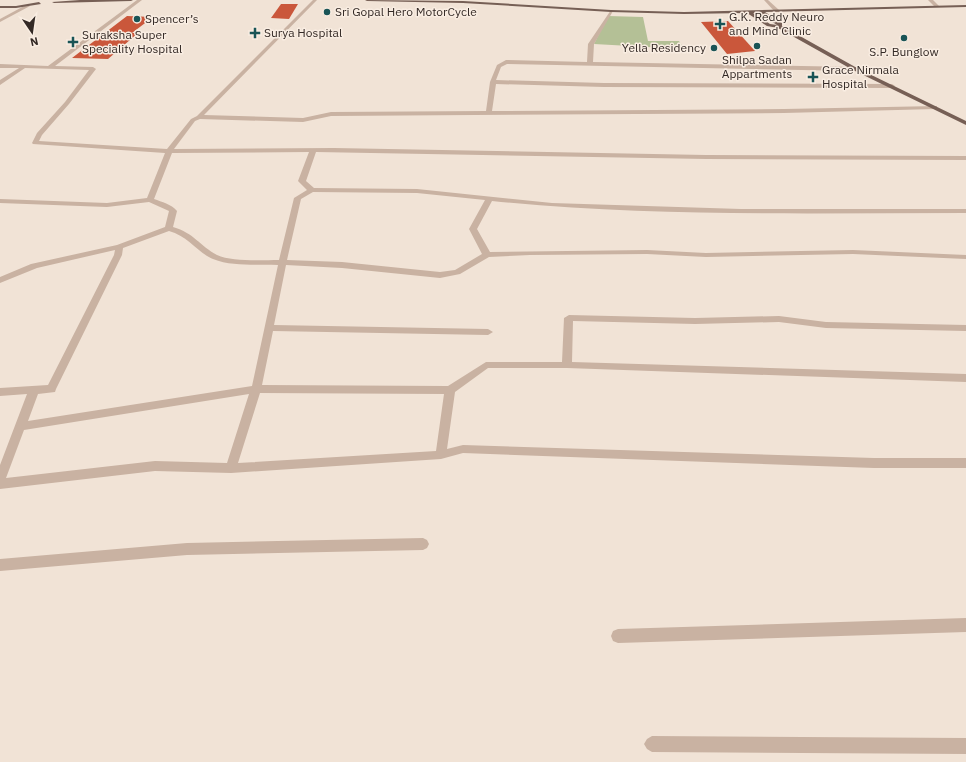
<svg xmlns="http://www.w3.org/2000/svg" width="966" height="762" font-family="'IBM Plex Sans',sans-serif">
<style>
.green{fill:#b4c096}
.building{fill:#ca573b}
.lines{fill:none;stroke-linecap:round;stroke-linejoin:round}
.minor{fill:#c9b2a2;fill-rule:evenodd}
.major{fill:#765f55;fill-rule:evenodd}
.poi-dot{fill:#195456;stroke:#f9ede2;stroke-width:1.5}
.labels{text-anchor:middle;stroke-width:3;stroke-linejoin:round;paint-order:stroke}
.far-poi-label{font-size:12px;fill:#332925;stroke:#f9ede2;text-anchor:start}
</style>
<rect width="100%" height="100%" fill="#f1e3d6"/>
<!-- green -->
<polygon class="green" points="608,16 643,17 648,41 679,41 684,49 594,44"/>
<!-- building -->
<g class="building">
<polygon points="281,4 298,4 289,19 271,18"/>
<polygon points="127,16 153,17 132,33 138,33 108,59 72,58"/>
<polygon points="728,21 755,51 727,54 701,22"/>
</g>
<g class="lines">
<!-- minor -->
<g class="minor">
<path d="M 137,0 L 142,0 L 55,66 L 93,67 L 96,69 L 69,104 L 42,135 L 39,141 L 167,149 L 191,119 L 197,116 L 313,0 L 317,0 L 204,115 L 303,118 L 331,112 L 486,111 L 490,82 L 497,65 L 506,60 L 587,62 L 588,44 L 611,10 L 613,11 L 594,44 L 593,62 L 855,67 L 858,69 L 855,71 L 507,64 L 501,67 L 496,80 L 604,83 L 892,84 L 895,86 L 892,88 L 604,87 L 496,84 L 492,111 L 784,109 L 937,106 L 937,108 L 935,109 L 784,113 L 331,116 L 303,122 L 200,119 L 195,121 L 174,149 L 334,148 L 706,155 L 966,156 L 966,160 L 706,159 L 316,152 L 306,181 L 314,188 L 417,189 L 552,203 L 741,209 L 966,209 L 966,213 C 808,213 649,217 492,201 L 477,229 L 490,252 L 647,250 L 706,253 L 853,250 L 966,255 L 966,259 L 853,254 L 706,257 L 647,254 L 530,255 L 489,257 L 460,274 L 440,278 L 342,268 L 286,265 L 274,325 L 488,329 L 493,332 L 488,335 L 273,331 L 262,385 L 448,386 L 486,362 L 562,362 L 564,318 L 569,315 L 695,318 L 779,316 L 826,322 L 966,325 L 966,331 L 826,328 L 779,322 L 695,324 L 573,321 L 572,362 L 966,374 L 966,382 L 567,368 L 488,368 L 455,392 L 447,449 L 463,445 L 874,458 L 966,458 L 966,468 L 874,468 L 463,453 L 441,459 L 231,473 L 155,471 L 0,489 L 0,465 L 27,394 L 0,396 L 0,388 L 48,385 L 114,255 L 115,250 L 37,268 L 0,283 L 0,277 L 31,264 L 117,245 L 165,227 L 169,211 L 149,202 L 107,207 L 0,203 L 0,199 L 107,203 L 147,198 L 165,153 L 33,144 L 32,143 L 37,133 L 65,102 L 89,70 L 25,68 L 0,85 L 0,80 L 19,68 L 0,68 L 0,64 L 48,66 ZM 309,152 L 298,181 L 307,190 L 294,198 L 279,260 C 262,260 232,262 217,255 C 200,246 194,233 173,227 L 177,211 C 171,204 162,202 154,199 L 172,153 ZM 313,192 L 417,193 L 485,200 L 469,229 L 482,254 L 455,270 L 440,272 L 342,262 L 287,260 L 301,199 ZM 169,231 C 188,236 198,253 213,259 C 233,267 257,264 278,265 L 252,386 L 28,421 L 38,394 L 55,392 L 56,389 L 122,255 L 123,248 ZM 260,393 L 444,394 L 436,451 L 238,463 ZM 249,394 L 227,463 L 155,461 L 6,478 L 24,430 Z"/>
<polygon points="764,0 768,0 779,10 779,12 775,12"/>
<polygon points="928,0 933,0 939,6 935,7"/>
<polygon points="26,5 30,6 0,22 0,19"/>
<polygon points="423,538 427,540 429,544 427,548 423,550 187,555 0,571 0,559 187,543"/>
<polygon points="966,618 966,632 618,643 613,641 611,636 613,631 618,629"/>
<polygon points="652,736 966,738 966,754 652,752 647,749 644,744 647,739"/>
</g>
<!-- major -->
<g class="major">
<polygon points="80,0 133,0 131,1 54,3 52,2"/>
<path d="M 365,0 L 463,1 L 611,10 L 684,12 L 966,5 L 966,7 L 765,12 L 782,23 L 782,26 L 857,68 L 966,121 L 966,125 L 853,70 L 778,28 L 767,26 L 747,13 L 684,14 L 611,12 L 463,3 L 367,1 ZM 753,13 L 759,13 L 777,25 L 770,24 Z"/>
<polygon points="39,2 41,4 16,8 0,8 0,6 16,6"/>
</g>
</g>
<!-- markers -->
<g class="poi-dot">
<circle cx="327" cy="12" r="4"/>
<circle cx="137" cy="19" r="4"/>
<path d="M718 18h4v4h4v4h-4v4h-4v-4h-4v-4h4z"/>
<path d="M253 27h4v4h4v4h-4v4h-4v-4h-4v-4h4z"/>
<circle cx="904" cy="38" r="4"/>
<path d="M71 36h4v4h4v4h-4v4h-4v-4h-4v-4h4z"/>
<circle cx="757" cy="46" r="4"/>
<circle cx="714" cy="48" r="4"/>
<path d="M811 71h4v4h4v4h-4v4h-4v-4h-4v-4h4z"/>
</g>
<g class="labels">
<!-- far-poi labels -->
<g class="far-poi-label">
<text x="335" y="16">Sri Gopal Hero MotorCycle</text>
<text x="729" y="21">G.K. Reddy Neuro<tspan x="729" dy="14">and Mind Clinic</tspan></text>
<text x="145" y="23">Spencer’s</text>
<text x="264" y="37">Surya Hospital</text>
<text x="82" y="39">Suraksha Super<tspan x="82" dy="14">Speciality Hospital</tspan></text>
<text x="706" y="52" text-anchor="end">Yella Residency</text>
<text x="904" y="56" text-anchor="middle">S.P. Bunglow</text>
<text x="757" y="64" text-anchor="middle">Shilpa Sadan<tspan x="757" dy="14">Appartments</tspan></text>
<text x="822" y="74">Grace Nirmala<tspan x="822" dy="14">Hospital</tspan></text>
</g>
</g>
<!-- north arrow -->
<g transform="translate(32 32) rotate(167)" stroke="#f9ede2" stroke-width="3" paint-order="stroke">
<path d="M0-3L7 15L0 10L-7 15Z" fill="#332925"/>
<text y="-6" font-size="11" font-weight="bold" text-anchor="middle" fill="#332925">N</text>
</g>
</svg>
